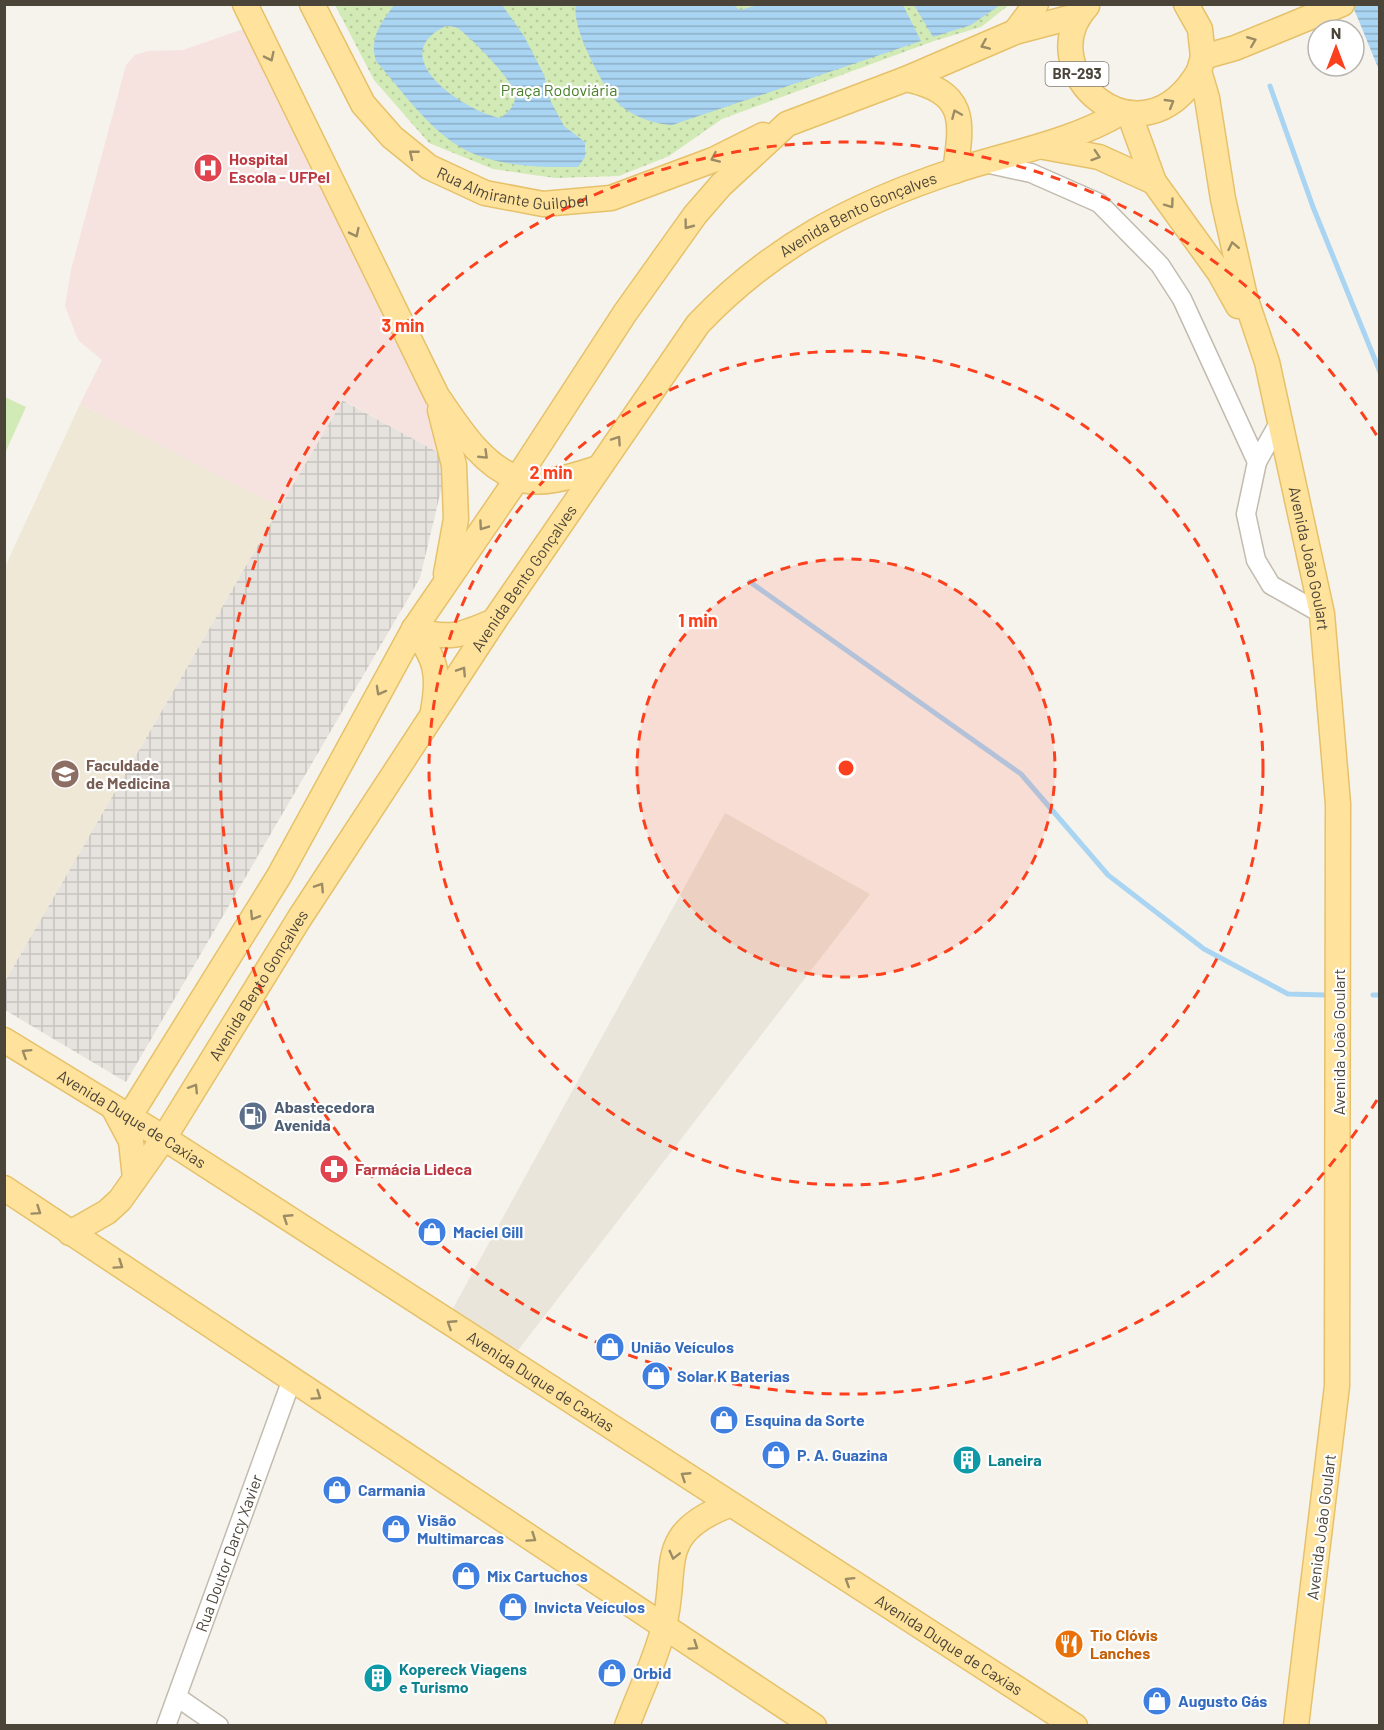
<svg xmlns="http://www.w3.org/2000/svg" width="1384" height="1730" font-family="Barlow,sans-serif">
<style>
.residential{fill:#eae5da}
.industrial{fill:url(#industrial-grid)}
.education{fill:#efe8d6}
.medical{fill:#f6e3e0}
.park{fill:url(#park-dots)}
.pitch{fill:#d2eab5}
.water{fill:url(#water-rules);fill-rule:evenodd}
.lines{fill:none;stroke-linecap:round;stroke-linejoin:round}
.stream{stroke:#a9d4f2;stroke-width:5}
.minor-casing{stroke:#c2bbae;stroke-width:21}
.major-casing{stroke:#e6c16a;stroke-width:27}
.minor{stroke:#fff;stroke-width:18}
.major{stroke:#ffe39c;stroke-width:24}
.oneway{stroke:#9c8c66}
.ring{fill:none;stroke:#fc3f1d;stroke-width:3;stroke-dasharray:10 8}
.labels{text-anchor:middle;stroke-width:4.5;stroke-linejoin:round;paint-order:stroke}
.shield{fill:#fff;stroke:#817c74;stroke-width:1.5}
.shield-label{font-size:15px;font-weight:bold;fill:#4b4439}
.park-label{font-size:16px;fill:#4a7f2a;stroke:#fff}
.health-label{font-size:16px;font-weight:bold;fill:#be3a42;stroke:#fff;text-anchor:start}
.street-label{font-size:16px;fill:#4b4439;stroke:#fff}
.education-label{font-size:16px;font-weight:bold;fill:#785e54;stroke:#fff;text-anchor:start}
.service-label{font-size:16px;font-weight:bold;fill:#4e5e75;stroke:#fff;text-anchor:start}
.shop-label{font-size:16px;font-weight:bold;fill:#366cbe;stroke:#fff;text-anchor:start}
.culture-label{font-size:16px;font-weight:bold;fill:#0d838f;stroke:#fff;text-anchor:start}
.food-label{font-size:16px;font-weight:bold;fill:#c56008;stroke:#fff;text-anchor:start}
.centre{fill:#fc3f1d;stroke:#fff;stroke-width:3}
.ring-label{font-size:18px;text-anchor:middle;font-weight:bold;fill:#fc3f1d;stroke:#fff;stroke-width:4.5;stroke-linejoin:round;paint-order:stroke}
</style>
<defs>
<pattern id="industrial-grid" width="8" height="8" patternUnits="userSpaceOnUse" patternTransform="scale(1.5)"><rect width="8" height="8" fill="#e6e2dd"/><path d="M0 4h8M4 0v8" fill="none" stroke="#c7c3be"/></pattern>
<pattern id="park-dots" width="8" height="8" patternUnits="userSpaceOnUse" patternTransform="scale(1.5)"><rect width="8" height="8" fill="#d2eab5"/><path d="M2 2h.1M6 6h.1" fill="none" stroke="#b6ca9c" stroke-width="1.8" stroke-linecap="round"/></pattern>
<pattern id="water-rules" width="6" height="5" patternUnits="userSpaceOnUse" patternTransform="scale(1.5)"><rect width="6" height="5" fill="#a9d4f2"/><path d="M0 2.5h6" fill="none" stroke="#8caec5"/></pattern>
</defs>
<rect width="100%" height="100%" fill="#f6f3ec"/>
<!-- residential -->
<polygon class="residential" points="725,813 870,894 509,1362 446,1321"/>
<!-- industrial -->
<polygon class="industrial" points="342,400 443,455 443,482 420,578 126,1082 5,1010 5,981"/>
<!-- education -->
<polygon class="education" points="80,404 280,507 5,981 5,567"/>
<!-- medical -->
<polygon class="medical" points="249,27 429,396 443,455 343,400 280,507 80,404 102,360 78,340 65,306 71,270 126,65 135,55 148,51 183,50"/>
<!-- park -->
<polygon class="park" points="335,5 1009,5 981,27 934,41 722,119 669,156 619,176 555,178 493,169 429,143 374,80"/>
<!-- pitch -->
<polygon class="pitch" points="5,397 26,407 5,453"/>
<!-- water -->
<g class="water">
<path d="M 395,4 L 502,5 L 524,36 L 544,75 L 551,102 L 564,126 L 585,142 L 585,157 L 578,167 C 548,167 515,167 486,158 C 439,146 406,95 376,61 C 369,37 381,23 395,4 ZM 446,26 C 451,27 455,26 459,29 C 472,39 515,81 515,96 C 516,106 507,113 500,118 C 464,111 382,56 446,26 Z"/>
<path d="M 576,5 L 732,4 L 740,10 L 762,4 L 903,5 L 921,41 L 672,125 C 654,124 630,116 617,102 C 602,85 571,27 576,5 Z"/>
<polygon points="914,5 1000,5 971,25 933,37"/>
<polygon points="1352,5 1379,5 1379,70 1356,14"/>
</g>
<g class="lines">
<!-- stream -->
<g class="stream">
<polyline points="1270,86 1313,207 1380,372"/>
<polyline points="750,582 1021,774 1108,875 1204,949 1288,994 1325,995"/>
<polyline points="1373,995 1380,995"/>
</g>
<!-- minor casing -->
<g class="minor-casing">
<g id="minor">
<polyline points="985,163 1031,173 1099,203 1160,265 1182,299 1257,462"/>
<polyline points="1279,423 1257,462 1246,514 1256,560 1271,585 1322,614"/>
<polyline points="177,1697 219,1726"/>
<path id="s1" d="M 166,1726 L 292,1379"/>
</g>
</g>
<!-- major casing -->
<g class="major-casing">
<g id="major">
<path d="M 245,4 L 437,396 C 458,426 481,465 517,478 C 540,488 576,475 598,468"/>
<path id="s2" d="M 312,4 L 363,104 L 392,137 L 429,167 L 485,193 L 543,204 L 611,198 L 713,160 L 763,135"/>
<path id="s3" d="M 1186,4 L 1200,29 L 1203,57 L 1199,71 L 1207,98 L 1223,199 L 1245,297 L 1267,362 L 1322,614 L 1338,804 L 1337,1386 L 1296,1726"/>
<path d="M 1087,6 C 1028,69 1140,172 1199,71"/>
<polyline points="1015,32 1036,4"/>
<polyline points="1203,57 1235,48 1342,4"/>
<path d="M 906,79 C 966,92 963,119 955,171"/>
<polyline points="1129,113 1154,182 1219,272 1238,306"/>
<polyline points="1044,147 1099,157 1154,182"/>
<polyline points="440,410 454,465 456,519 446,574"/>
<path d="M 414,629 C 436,659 440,674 433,711"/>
<path d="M 414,629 C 448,641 462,635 494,621"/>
<path id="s4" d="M 4,1040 L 164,1138 L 1075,1726"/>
<polyline points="113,1107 131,1141 135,1178"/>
<polyline points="129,1117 279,876 414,629 517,479 625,313 695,215 721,185 787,124 906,79 1015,32 1080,15"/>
<polyline points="4,1188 814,1726"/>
<path id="s5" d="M 70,1233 L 107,1212 L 120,1200 L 164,1138 L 299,919 L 494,621 L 698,324 C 771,247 854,204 954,171 C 1010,153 1070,143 1122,112"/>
<path d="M 627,1726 C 639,1693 656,1660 664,1626 C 679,1565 654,1534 729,1505"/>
</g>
</g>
<!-- minor -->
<use href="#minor" class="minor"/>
<!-- major -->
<use href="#major" class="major"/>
</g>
<!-- one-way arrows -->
<defs><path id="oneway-chevron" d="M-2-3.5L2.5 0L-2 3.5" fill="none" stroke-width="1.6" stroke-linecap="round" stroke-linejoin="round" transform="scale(1.5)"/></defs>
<g class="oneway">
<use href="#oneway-chevron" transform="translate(1252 41) rotate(-22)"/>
<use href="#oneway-chevron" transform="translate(985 45) rotate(157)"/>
<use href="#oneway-chevron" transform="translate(270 57) rotate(64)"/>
<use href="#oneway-chevron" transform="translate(1170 103) rotate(-31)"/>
<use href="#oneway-chevron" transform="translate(956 114) rotate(-113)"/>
<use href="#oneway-chevron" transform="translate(413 154) rotate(-141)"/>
<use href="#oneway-chevron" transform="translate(1096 156) rotate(18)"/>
<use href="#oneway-chevron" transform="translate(715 158) rotate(156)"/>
<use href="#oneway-chevron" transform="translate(1170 204) rotate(54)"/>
<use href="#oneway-chevron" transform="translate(688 225) rotate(127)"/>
<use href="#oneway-chevron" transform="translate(355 233) rotate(64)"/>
<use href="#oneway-chevron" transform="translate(1233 246) rotate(-102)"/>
<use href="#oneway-chevron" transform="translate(617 440) rotate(-56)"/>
<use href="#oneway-chevron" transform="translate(484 455) rotate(44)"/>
<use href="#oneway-chevron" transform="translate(483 526) rotate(125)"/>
<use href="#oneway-chevron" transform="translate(462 671) rotate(-57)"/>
<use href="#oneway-chevron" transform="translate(380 691) rotate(119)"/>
<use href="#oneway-chevron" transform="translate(320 887) rotate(-57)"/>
<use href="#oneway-chevron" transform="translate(254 916) rotate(122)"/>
<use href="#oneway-chevron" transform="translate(26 1053) rotate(-148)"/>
<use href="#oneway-chevron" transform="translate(194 1088) rotate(-58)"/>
<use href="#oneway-chevron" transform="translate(37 1211) rotate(34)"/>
<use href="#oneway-chevron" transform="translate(287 1218) rotate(-147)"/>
<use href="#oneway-chevron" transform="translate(119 1265) rotate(34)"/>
<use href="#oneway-chevron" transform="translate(451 1324) rotate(-147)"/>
<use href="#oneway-chevron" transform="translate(317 1396) rotate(34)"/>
<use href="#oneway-chevron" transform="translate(685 1476) rotate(-147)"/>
<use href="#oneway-chevron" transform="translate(532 1538) rotate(34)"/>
<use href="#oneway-chevron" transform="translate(674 1555) rotate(104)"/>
<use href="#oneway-chevron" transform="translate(849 1581) rotate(-148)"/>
<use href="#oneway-chevron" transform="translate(694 1646) rotate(34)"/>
</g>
<!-- distance rings -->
<circle cx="846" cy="768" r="209" fill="#fc3f1d" fill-opacity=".12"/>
<g class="ring">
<circle cx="846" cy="768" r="209"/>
<circle cx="846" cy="768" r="417"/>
<path d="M1377 1100A626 626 0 1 1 1377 436"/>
</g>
<!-- icons -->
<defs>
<g id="hospital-disc" transform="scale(1.5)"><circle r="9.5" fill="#e0444e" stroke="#fff"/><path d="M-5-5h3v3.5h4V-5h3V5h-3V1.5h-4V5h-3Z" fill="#fff"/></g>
<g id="university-disc" transform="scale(1.5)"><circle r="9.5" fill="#8d6e63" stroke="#fff"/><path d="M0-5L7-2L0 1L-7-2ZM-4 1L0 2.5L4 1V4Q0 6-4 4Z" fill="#fff"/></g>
<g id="fuel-disc" transform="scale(1.5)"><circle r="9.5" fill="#5c6f8a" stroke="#fff"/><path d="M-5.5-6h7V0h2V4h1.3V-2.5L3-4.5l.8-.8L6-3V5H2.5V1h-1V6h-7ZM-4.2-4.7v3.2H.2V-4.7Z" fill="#fff"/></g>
<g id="pharmacy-disc" transform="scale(1.5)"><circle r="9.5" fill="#e0444e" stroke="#fff"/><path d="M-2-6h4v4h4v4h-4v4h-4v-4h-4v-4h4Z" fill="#fff"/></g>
<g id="shop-disc" transform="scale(1.5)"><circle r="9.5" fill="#3f7fe0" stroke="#fff"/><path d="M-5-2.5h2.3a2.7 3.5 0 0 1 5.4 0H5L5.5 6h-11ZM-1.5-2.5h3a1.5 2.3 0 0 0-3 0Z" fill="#fff"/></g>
<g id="building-disc" transform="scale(1.5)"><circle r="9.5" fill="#0f9aa8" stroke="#fff"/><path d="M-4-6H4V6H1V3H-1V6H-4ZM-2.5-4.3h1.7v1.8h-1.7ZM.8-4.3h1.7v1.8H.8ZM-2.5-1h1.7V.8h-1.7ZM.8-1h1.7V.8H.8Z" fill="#fff"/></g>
<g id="restaurant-disc" transform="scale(1.5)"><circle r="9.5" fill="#e8710a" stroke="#fff"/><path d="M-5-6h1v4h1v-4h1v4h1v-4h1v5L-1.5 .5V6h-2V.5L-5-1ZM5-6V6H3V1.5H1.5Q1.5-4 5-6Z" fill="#fff"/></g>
</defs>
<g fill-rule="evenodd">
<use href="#hospital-disc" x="208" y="168"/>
<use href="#university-disc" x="65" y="774"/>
<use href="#fuel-disc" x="253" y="1116"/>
<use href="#pharmacy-disc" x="334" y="1169"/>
<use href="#shop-disc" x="432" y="1232"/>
<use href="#shop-disc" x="610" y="1347"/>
<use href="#shop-disc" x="656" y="1376"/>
<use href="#shop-disc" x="724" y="1420"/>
<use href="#shop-disc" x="776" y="1455"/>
<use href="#building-disc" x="967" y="1460"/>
<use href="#shop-disc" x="337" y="1490"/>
<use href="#shop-disc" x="396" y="1529"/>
<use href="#shop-disc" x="466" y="1576"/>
<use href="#shop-disc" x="513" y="1607"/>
<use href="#restaurant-disc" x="1069" y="1644"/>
<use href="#shop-disc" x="612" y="1673"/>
<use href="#building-disc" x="378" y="1678"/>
<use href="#shop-disc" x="1157" y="1701"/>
</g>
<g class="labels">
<!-- shield labels -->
<rect class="shield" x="1045.5" y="62" width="63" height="24" rx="4.5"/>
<g class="shield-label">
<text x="1077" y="79">BR-293</text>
</g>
<!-- park labels -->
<g class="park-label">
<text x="559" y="96">Praça Rodoviária</text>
</g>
<!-- health labels -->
<g class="health-label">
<text x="229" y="165">Hospital<tspan x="229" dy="18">Escola - UFPel</tspan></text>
<text x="355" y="1175">Farmácia Lideca</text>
</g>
<!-- street labels -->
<g class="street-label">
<text dy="6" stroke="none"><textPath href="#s2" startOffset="292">Rua Almirante Guilobel</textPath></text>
<text dy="6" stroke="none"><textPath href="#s5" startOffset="1306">Avenida Bento Gonçalves</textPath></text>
<text dy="6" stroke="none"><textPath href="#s3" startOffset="572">Avenida João Goulart</textPath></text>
<text dy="6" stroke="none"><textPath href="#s5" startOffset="802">Avenida Bento Gonçalves</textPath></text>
<text dy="6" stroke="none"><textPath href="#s5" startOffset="316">Avenida Bento Gonçalves</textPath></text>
<text transform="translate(1339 1042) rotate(-90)" y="6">Avenida João Goulart</text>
<text dy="6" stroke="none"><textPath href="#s4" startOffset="150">Avenida Duque de Caxias</textPath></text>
<text dy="6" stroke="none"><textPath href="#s4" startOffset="636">Avenida Duque de Caxias</textPath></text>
<text transform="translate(1321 1527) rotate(-83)" y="6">Avenida João Goulart</text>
<text dy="6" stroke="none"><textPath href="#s1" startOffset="184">Rua Doutor Darcy Xavier</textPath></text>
<text dy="6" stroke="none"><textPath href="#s4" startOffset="1122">Avenida Duque de Caxias</textPath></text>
</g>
<!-- education labels -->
<g class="education-label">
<text x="86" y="771">Faculdade<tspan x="86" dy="18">de Medicina</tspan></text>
</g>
<!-- service labels -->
<g class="service-label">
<text x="274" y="1113">Abastecedora<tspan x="274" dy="18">Avenida</tspan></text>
</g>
<!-- shop labels -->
<g class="shop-label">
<text x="453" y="1238">Maciel Gill</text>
<text x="631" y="1353">União Veículos</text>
<text x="677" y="1382">Solar K Baterias</text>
<text x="745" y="1426">Esquina da Sorte</text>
<text x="797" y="1461">P. A. Guazina</text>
<text x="358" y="1496">Carmania</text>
<text x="417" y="1526">Visão<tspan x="417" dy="18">Multimarcas</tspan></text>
<text x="487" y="1582">Mix Cartuchos</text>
<text x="534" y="1613">Invicta Veículos</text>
<text x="633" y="1679">Orbid</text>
<text x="1178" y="1707">Augusto Gás</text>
</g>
<!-- culture labels -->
<g class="culture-label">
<text x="988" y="1466">Laneira</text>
<text x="399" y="1675">Kopereck Viagens<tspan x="399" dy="18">e Turismo</tspan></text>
</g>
<!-- food labels -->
<g class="food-label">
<text x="1090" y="1641">Tio Clóvis<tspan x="1090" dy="18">Lanches</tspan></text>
</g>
</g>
<circle cx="846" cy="768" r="9" class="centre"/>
<g class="ring-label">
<text x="403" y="332">3 min</text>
<text x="551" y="479">2 min</text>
<text x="698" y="627">1 min</text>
</g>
<!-- border -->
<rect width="1384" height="1730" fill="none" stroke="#4b4439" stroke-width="12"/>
<!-- north arrow -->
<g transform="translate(1336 48)"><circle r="28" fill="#ffffff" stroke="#b7b4b0" stroke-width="1.5"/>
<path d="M0-4.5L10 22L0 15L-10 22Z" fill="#fc3f1d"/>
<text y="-9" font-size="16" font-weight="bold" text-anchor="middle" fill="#4b4439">N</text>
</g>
</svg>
